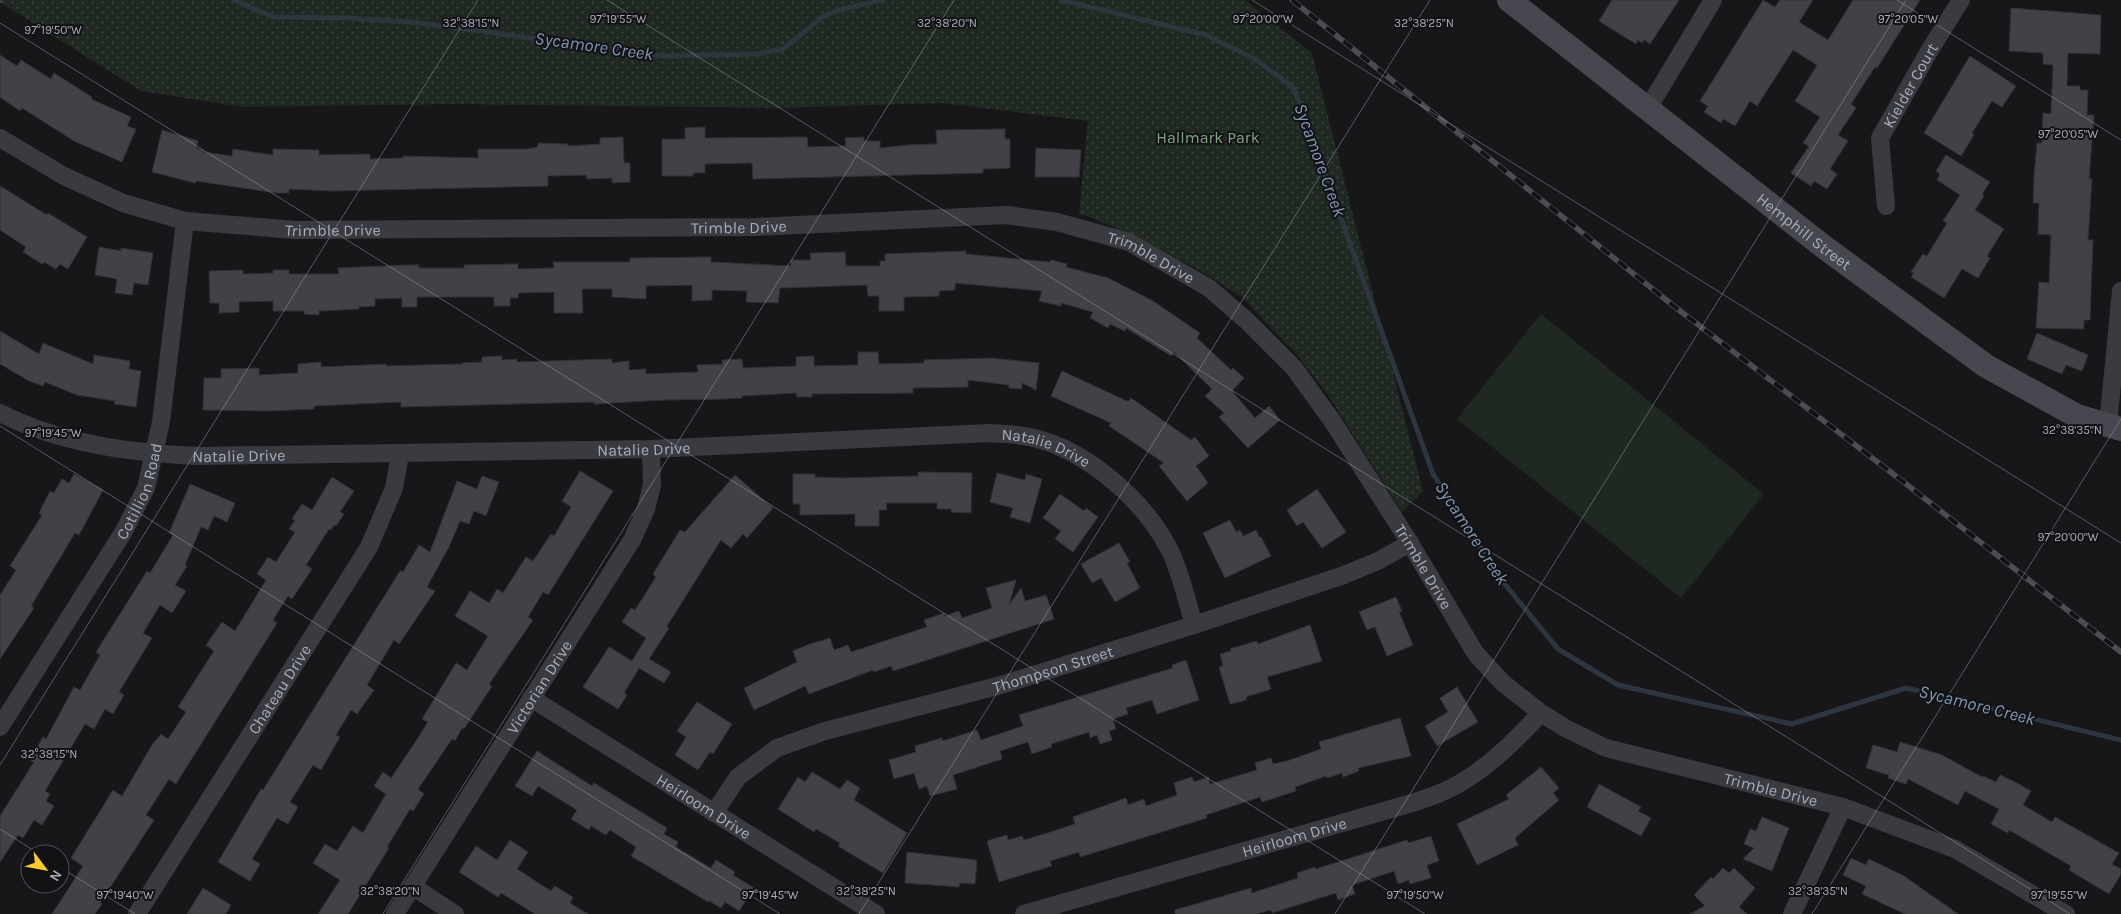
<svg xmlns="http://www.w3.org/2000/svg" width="2121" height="914" font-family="Karla,sans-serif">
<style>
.green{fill:url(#green-dots)}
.pitch{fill:#1f2821}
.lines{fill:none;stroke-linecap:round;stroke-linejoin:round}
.stream{stroke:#2d353e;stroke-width:5}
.building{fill:#424147;stroke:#323136}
.street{stroke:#3a3a41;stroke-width:18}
.secondary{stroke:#46474f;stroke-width:24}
.rail-casing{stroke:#4b4c54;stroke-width:5.5}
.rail{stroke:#121215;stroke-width:4;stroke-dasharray:11;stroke-linecap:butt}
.ticks{fill:none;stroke:#a9acba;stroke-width:1;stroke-opacity:0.45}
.labels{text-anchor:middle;stroke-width:4;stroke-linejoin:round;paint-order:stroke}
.street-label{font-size:16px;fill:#a9acba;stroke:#121215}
.park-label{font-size:16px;fill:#7fa685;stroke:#121215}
.water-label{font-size:18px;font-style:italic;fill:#7f97b6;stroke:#121215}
.ticks-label{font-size:12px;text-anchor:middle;fill:#a9acba;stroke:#121215;stroke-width:4;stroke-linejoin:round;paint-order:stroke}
</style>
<defs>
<pattern id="green-dots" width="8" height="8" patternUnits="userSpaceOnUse" patternTransform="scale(1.25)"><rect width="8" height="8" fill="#1f2821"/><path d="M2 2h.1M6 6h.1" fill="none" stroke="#3d443f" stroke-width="1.8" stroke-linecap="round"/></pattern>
</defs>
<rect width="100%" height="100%" fill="#17171a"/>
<!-- green -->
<polygon class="green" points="0,0 1245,0 1312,53 1423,491 1402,512 1328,395 1297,355 1243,298 1201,271 1127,232 1079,213 1088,121 943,103 778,108 458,104 244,107 141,91 0,2"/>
<!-- pitch -->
<polygon class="pitch" points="1541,314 1764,494 1681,598 1457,419"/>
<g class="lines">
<!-- stream -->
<g class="stream">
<polyline points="234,0 273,17 348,18 411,22 664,56 757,54 783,49 825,15 843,9 883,0"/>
<polyline points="1061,0 1206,35 1255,59 1294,88 1433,474 1499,577 1558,649 1618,685 1792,724 1906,688 2121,740"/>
</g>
</g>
<!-- building -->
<g class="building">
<polygon points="1612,0 1679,0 1650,44 1644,40 1642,43 1638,40 1636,44 1599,21"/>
<polygon points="1763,0 1775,7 1780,0 1813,0 1799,22 1828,40 1853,0 1920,0 1877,68 1875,67 1851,104 1856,108 1838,135 1848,141 1830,169 1837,174 1827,189 1814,181 1811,186 1791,173 1809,146 1803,143 1820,117 1795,101 1817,65 1793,50 1757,106 1750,101 1735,126 1723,119 1721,123 1704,112 1708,106 1700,101"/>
<polygon points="2011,8 2101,15 2100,54 2068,53 2067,86 2080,86 2080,90 2088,90 2087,115 2094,115 2089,179 2092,179 2088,240 2093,240 2091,290 2090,320 2084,320 2084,329 2036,328 2039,282 2049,283 2051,235 2038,234 2039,203 2033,203 2034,176 2037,143 2042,143 2043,113 2051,114 2053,65 2043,64 2043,53 2009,51"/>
<polygon points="0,55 17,66 21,60 51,79 54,73 92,97 91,99 131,117 127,126 136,129 122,162 74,141 22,108 20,111 0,97"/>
<polygon points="1970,56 2016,86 2002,107 1992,101 1972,133 1974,135 1961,156 1924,133"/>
<polygon points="705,127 705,138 807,137 808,147 846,146 845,138 864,137 864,141 880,141 880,148 907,145 937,144 936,130 1005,129 1005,139 1010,139 1010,168 983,169 983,173 753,179 752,163 705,164 705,173 693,173 693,176 662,176 662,139 685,139 685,128"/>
<polygon points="162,130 198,141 196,148 203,150 203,152 232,156 233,149 273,155 273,149 319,150 319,155 370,154 370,159 403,158 403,156 478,158 478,149 526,149 538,147 538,143 568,144 568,146 600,144 600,138 623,137 624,163 630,163 630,182 612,183 612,178 587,179 586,175 548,176 548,186 332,191 289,189 289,193 276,193 196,181 195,183 152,172"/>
<polygon points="1036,148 1081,150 1079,177 1035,177"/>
<polygon points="1946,155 1990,182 1982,194 1984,196 1975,210 2004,229 1987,256 1990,258 1978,278 1962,269 1944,298 1911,277 1914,273 1911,272 1923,254 1927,256 1947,223 1943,221 1960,195 1937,180 1940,174 1936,171"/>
<polygon points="0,186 47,215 48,213 87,237 68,269 60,264 56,269 44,262 42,264 23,252 26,247 0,230"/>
<polygon points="99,247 121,251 121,248 153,253 148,285 134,283 132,295 115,293 117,279 95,275"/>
<polygon points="966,251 966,254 1050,262 1051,260 1067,264 1066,267 1108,278 1153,301 1200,333 1197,338 1231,370 1233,368 1244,378 1232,391 1255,418 1269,406 1280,420 1248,448 1219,417 1224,413 1205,396 1212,389 1174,352 1171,356 1126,328 1125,331 1110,324 1108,328 1090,318 1093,312 1061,303 1061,306 1039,301 1042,291 955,283 955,290 939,291 939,296 904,297 904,311 879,311 879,296 868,296 867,285 780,288 778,303 746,302 747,291 712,290 712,300 692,301 692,285 646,286 646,299 612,297 612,289 582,289 583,313 554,313 554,292 518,293 518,298 510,298 510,306 494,306 494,297 417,297 417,307 402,307 402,298 375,299 375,306 359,307 359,309 319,311 319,315 304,314 304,311 273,311 273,301 239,302 239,312 219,313 219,303 210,303 209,271 243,270 243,274 273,273 273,270 289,270 289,274 339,274 338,268 409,265 419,265 419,268 464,268 464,265 518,264 518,269 554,268 553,262 630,262 630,258 711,257 711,262 791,266 791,260 811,260 810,253 845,252 846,266 880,266 880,261 885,261 885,254"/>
<polygon points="0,331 39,354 43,343 93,364 94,355 130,361 129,369 141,371 136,407 114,404 115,401 77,395 45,382 43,386 29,381 0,364"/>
<polygon points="2037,333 2088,355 2082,371 2066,365 2062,374 2027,359"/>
<polygon points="858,352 878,352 879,364 924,363 924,360 991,358 1039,363 1036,390 1022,383 1022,389 1009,388 1009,385 968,380 968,387 913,388 913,393 812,394 812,397 797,397 796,393 742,396 742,398 724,399 665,400 594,404 594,402 401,407 401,402 314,406 314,409 269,411 203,410 204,378 221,378 221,369 259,368 259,375 298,373 298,364 321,362 321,367 386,364 386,366 462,364 462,363 482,362 482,357 502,356 502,360 517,359 517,362 612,359 612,363 629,361 629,370 646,369 646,374 698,372 697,365 723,364 722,360 742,359 743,368 796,366 796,357 814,356 814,366 858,365"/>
<polygon points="1062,371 1127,401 1129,401 1131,398 1191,440 1195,437 1209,456 1196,466 1208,483 1187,501 1159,466 1164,463 1109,426 1111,423 1051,396"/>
<polygon points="580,471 613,491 548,595 543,592 528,617 533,620 489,684 492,686 464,729 462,728 455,741 452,739 418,789 424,794 413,811 410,809 387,847 389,848 348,914 318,914 340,880 313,863 325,844 337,851 353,826 363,833 386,794 374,786 383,772 391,778 410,750 428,722 422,719 456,663 467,670 488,636 455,616 470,591 489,603 497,589 503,593 526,557 533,561 551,534 554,536 571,507 562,501"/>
<polygon points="918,472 972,473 971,513 951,512 952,509 937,509 937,503 886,503 887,510 879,510 879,526 855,526 855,514 800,515 800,504 793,504 793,474 815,474 815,477 842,478 918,476"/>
<polygon points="997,473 1025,480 1026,474 1042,479 1030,523 1010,517 1013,508 990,502"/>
<polygon points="74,474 103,490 79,535 75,533 31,606 34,608 0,659 0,595 16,570 10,566 42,515 39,513 50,491 54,493 62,479 69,483"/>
<polygon points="735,475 773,508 747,538 743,534 731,548 721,540 667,626 669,628 649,659 671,672 664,683 639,668 624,693 627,695 618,709 583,687 609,647 632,661 646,638 622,622 631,608 635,610 656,577 653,574 680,530 685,532"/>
<polygon points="482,476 499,482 486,516 474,511 469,524 460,521 449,547 427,587 435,591 399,644 394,640 367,685 374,690 357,714 351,710 336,735 340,737 321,770 313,765 290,802 298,807 288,824 277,818 252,859 260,864 250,881 218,862 261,789 263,790 400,571 403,572 419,545 430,552 457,481 477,489"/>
<polygon points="332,477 354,491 340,512 344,514 336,526 334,525 331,530 329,529 306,565 312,569 292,599 288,596 273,620 277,623 176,784 169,779 146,815 154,820 100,903 102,904 95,914 52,914 83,866 71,858 113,790 122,796 152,745 161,734 168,739 186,712 178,707 214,651 206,645 222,622 235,631 266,580 257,574 268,557 276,562 295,532 289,529 295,520 292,519 302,504 312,510"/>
<polygon points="190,484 235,503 227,522 214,516 208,530 201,527 185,565 187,566 175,585 186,591 172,613 160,605 143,633 152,638 119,692 124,695 113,714 105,709 94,729 85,724 45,791 50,794 46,801 54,806 42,825 34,820 23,838 18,835 0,862 0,816 34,762 30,760 43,737 46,739 74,687 80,690 100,655 96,652 147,571 150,573 173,535 169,533"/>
<polygon points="1317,489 1346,532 1322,548 1303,522 1297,526 1287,510"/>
<polygon points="1060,494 1084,511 1086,508 1098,517 1073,552 1055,539 1061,531 1043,518"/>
<polygon points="1230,520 1236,532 1240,530 1243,536 1256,530 1259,537 1261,537 1271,556 1225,578 1203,533"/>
<polygon points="1119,543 1130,562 1127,563 1140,588 1115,602 1101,578 1092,583 1081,564"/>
<polygon points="1016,580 1009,605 1021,588 1025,601 1046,595 1054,619 893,671 891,666 874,672 873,670 809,694 805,686 754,710 744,688 797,662 793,651 810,644 830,638 834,650 848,645 851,652 927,627 924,620 944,613 945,616 959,611 962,618 992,608 986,588"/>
<polygon points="1396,597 1402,611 1399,612 1413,645 1387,656 1375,627 1367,630 1359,612"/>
<polygon points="1310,625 1322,661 1267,677 1271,689 1246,697 1247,700 1230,704 1219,667 1223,666 1220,654 1231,651 1230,649 1257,641 1258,644"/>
<polygon points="1186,660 1199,700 1157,714 1152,700 1126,708 1128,714 1113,719 1116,729 1109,731 1112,740 1100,744 1097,735 1090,738 1089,732 1051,744 1052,747 1032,754 1028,742 1000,751 1002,759 953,775 957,789 930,796 927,786 919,789 914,773 894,779 889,760 916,752 915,746 942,738 943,741 977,730 981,740 1023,726 1019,715 1173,668 1172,665"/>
<polygon points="1457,687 1478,722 1437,746 1425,726 1448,712 1440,698"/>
<polygon points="697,702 732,724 713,754 710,752 698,770 675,755 686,737 677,731"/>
<polygon points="1400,718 1411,756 1358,768 1359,771 1343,777 1342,773 1327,778 1326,776 1295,787 1296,791 1262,802 1260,797 1206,815 1207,818 1080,857 1079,852 1050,861 1052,866 999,882 987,841 1007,835 1008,840 1022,836 1024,840 1054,831 1075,824 1073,817 1126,798 1128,805 1144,799 1146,806 1177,795 1174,783 1192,777 1194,782 1208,777 1210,784 1257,770 1255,763 1271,758 1273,764 1287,761 1321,749 1319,742"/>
<polygon points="1900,742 1942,755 1982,777 1983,776 1996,782 2000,775 2017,783 2031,791 2023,805 2052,822 2055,817 2119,853 2112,864 2121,869 2121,874 2109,894 2069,870 2071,866 2009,830 2008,833 1991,824 1999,809 1965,791 1958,805 1908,779 1906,784 1888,778 1889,775 1866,768 1873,745 1897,752"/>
<polygon points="537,751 592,786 594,783 667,828 664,834 678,842 676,847 711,868 716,860 735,872 733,875 754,888 739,911 725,902 721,908 709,901 708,902 631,856 636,847 610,830 606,835 591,826 589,830 571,819 577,810 538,786 532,796 515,786"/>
<polygon points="1541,767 1559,788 1553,793 1559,800 1515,838 1518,845 1477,865 1457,824 1509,799 1506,795"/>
<polygon points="812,772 840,789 847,780 860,788 854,800 907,833 883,873 838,846 840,843 816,829 814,832 778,809 798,777 805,782"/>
<polygon points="1599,784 1641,807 1638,811 1651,818 1641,836 1587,807"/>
<polygon points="1762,817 1789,828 1772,871 1743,859 1754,848 1744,844 1750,829 1756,831"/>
<polygon points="1431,836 1439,861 1427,865 1431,878 1410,884 1409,880 1398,884 1394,871 1352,885 1355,894 1338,900 1336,893 1272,913 1271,910 1256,914 1175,914 1175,910 1251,888 1252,893 1298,878 1297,873 1315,867 1316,869 1407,840 1408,843"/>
<polygon points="510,840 528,852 517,869 551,891 555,886 573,897 570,903 588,914 535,914 501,893 498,897 459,872 476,846 497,860"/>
<polygon points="907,852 977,860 975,884 960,883 959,887 905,883"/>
<polygon points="1851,858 1866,865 1869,859 1904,876 1958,914 1905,914 1862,894 1866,886 1843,875"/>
<polygon points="1723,868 1729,873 1734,868 1755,888 1739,907 1747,914 1690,914 1705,906 1694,895 1711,877 1713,879"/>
<polygon points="203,888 231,905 226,914 187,914"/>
</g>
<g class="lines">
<!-- street -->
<g class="street">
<polyline points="1647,110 1713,0"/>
<path id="s1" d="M 0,138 L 64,176 L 123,203 L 185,221 L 295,230 L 755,227 L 1006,215 L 1057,222 L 1129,242 L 1209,288 L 1246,320 L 1294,368 L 1333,422 L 1410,543 L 1476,654 L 1503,683 L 1541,713 L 1565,728 L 1606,748 L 1843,807 L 1955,849 L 2066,914"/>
<path id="s2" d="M 1886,206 L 1880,138 L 1931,48 L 1961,0"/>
<path id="s3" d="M 0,413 C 61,444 131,453 199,456 L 651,449 L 990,433 C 1001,434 1012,434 1024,436 C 1081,445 1143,498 1169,549 C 1180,569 1187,602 1194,625"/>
<polyline points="2108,425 2121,291"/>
<path id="s4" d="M 531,698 L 876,914"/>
<path id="s5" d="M 0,727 L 124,531 L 146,488 L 161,422 L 185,221"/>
<path id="s6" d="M 714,813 L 738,777 L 777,748 L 825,731 L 1001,685 L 1194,625 L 1344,575 L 1378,561 L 1410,543"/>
<polyline points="412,886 455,914"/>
<path id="s7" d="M 137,914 L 369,547 L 394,488 L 400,454"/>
<path id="s8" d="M 395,914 L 632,540 L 646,509 L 652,485 L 651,449"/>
<path id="s9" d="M 1024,914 L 1412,803 C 1423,799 1434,796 1445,791 C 1482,774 1513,743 1541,713"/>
<polyline points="1792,914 1843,807"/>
</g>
<!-- secondary -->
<path class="secondary" id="s10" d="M 1509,0 L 1824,247 L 1986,366 L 2077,416 L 2121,429"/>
<!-- rail casing -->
<g class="rail-casing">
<polyline id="rail" points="1292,0 1675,307 1901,480 2121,652"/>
</g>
<!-- rail -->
<use href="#rail" class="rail"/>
</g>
<!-- ticks -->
<path class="ticks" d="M 607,0 L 2070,914M 1252,0 L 2121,543M 1897,0 L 2121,140M 0,3 L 2,0M 0,23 L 1425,914M 0,426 L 780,914M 0,765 L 478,0M 0,829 L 39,854M 60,867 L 135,914M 383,914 L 954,0M 859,914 L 1430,0M 1335,914 L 1906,0M 1812,914 L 2121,419"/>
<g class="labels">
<!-- street labels -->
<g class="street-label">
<text dy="6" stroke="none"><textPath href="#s2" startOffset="129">Kielder Court</textPath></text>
<text dy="6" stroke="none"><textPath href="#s1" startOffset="758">Trimble Drive</textPath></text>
<text dy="6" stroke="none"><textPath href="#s1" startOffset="352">Trimble Drive</textPath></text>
<text dy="6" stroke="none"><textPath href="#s10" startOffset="375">Hemphill Street</textPath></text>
<text dy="6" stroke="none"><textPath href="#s1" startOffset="1178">Trimble Drive</textPath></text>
<text dy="6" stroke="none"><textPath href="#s3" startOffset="650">Natalie Drive</textPath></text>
<text dy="6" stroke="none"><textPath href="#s3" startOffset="1055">Natalie Drive</textPath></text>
<text dy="6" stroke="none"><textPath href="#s3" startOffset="245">Natalie Drive</textPath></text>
<text dy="6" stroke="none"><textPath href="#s5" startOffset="275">Cotillion Road</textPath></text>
<text dy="6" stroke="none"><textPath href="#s1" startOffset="1598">Trimble Drive</textPath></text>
<text dy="6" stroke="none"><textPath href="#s6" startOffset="379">Thompson Street</textPath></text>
<text dy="6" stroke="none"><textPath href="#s8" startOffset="269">Victorian Drive</textPath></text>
<text dy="6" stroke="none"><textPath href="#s7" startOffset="266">Chateau Drive</textPath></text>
<text dy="6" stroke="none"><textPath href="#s1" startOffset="2032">Trimble Drive</textPath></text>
<text dy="6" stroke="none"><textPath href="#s4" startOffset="204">Heirloom Drive</textPath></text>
<text dy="6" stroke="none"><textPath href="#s9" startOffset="281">Heirloom Drive</textPath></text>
</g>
<!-- park labels -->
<g class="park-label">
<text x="1208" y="143">Hallmark Park</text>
</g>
<!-- water labels -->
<g class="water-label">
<text transform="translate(594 46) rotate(8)" y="6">Sycamore Creek</text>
<text transform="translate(1320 160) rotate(70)" y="6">Sycamore Creek</text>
<text transform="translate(1472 533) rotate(57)" y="6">Sycamore Creek</text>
<text transform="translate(1977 705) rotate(14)" y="6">Sycamore Creek</text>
</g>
</g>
<g class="ticks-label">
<text x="618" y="23">97°19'55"W</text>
<text x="1263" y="23">97°20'00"W</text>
<text x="1908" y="23">97°20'05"W</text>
<text x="471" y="27">32°38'15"N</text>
<text x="947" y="27">32°38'20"N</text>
<text x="1424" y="27">32°38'25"N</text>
<text x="53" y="34">97°19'50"W</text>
<text x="2068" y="138">97°20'05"W</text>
<text x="2072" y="434">32°38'35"N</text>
<text x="53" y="437">97°19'45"W</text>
<text x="2068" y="541">97°20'00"W</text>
<text x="49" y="758">32°38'15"N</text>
<text x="390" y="895">32°38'20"N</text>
<text x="866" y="895">32°38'25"N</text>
<text x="1818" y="895">32°38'35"N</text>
<text x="125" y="899">97°19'40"W</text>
<text x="770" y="899">97°19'45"W</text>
<text x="1415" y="899">97°19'50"W</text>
<text x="2059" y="899">97°19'55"W</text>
</g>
<!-- north arrow -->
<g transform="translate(45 869) rotate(122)"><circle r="24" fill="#121215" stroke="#4e5057"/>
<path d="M0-4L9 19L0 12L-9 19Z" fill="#faca2f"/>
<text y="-8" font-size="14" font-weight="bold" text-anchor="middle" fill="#a9acba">N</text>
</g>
</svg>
